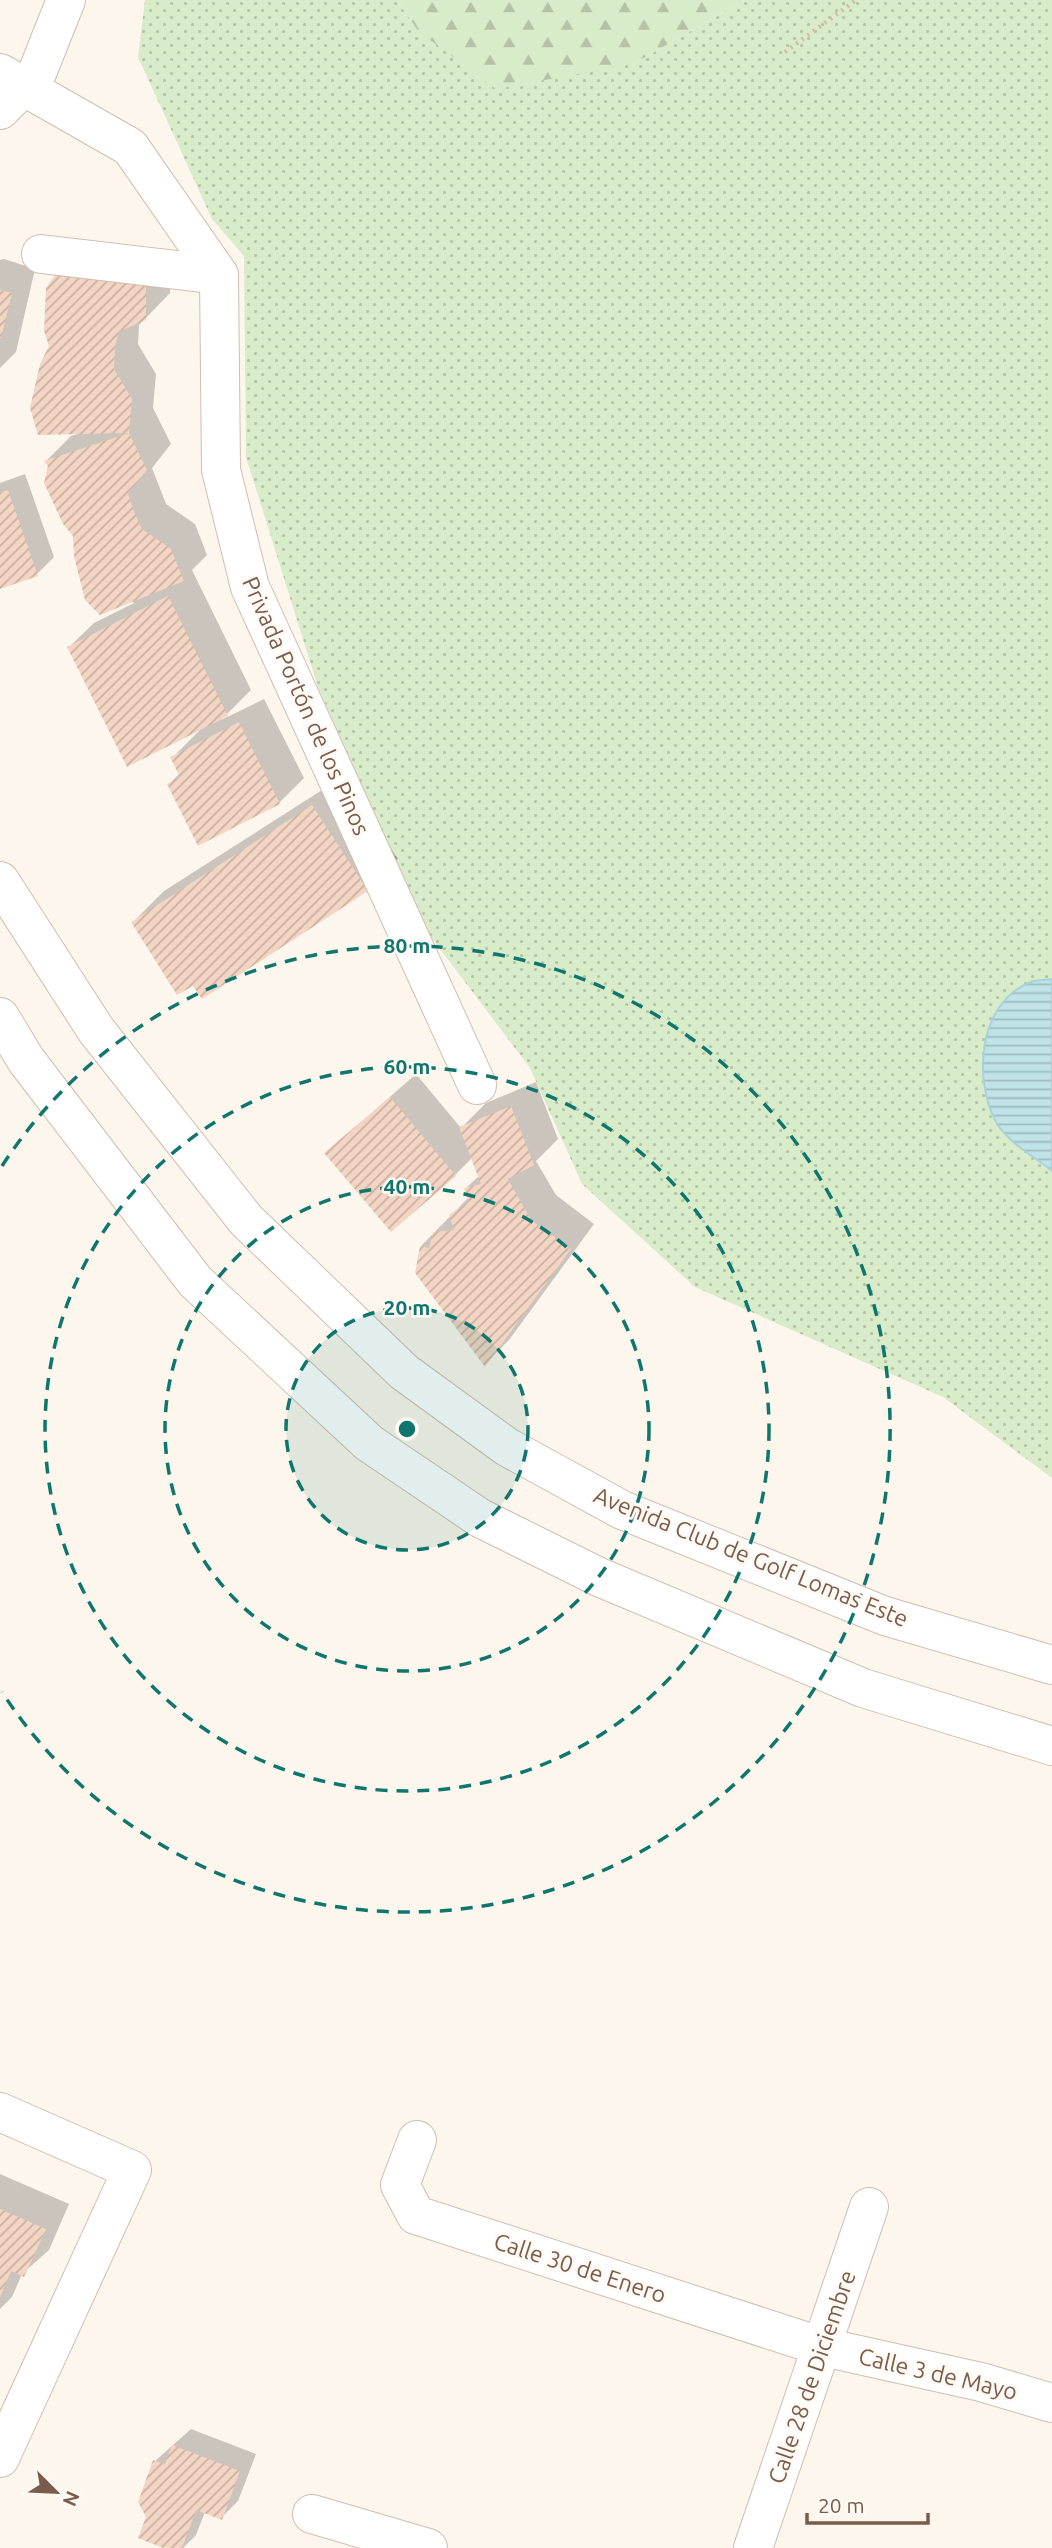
<svg xmlns="http://www.w3.org/2000/svg" width="1052" height="2548" font-family="Ubuntu,sans-serif">
<style>
.grass{fill:url(#grass-dots)}
.forest{fill:url(#forest-firs)}
.water{fill:url(#water-rules);stroke:#a5d3da;stroke-width:2}
.shadow{fill:#0003}
.building{fill:url(#building-hatch)}
.lines{fill:none;stroke-linecap:round;stroke-linejoin:round}
.street-casing{stroke:#d1beb0;stroke-width:40}
.path{stroke:#d9b8a5;stroke-width:4.5;stroke-dasharray:2 5;stroke-linecap:butt}
.street{stroke:#fff;stroke-width:38}
.ring{fill:none;stroke:#0f766e;stroke-width:3.5;stroke-dasharray:12 9}
.labels{text-anchor:middle;stroke-width:5;stroke-linejoin:round;paint-order:stroke}
.street-label{font-size:23px;fill:#7a5c4d;stroke:#fffaf3}
.centre{fill:#0f766e;stroke:#fffaf3;stroke-width:3.5}
.ring-label{font-size:21px;text-anchor:middle;font-weight:bold;fill:#0f766e;stroke:#fffaf3;stroke-width:5;stroke-linejoin:round;paint-order:stroke}
</style>
<defs>
<pattern id="grass-dots" width="8" height="8" patternUnits="userSpaceOnUse" patternTransform="scale(1.75)"><rect width="8" height="8" fill="#d8ecc9"/><path d="M2 2h.1M6 6h.1" fill="none" stroke="#b4c2a5" stroke-width="1.8" stroke-linecap="round"/></pattern>
<pattern id="forest-firs" width="22" height="20" patternUnits="userSpaceOnUse" patternTransform="scale(1.75)"><rect width="22" height="20" fill="#d8ecc9"/><path d="M5 1l3.5 6h-7zM16 11l3.5 6h-7z" fill="#b4c2a5"/></pattern>
<pattern id="water-rules" width="6" height="5" patternUnits="userSpaceOnUse" patternTransform="scale(1.75)"><rect width="6" height="5" fill="#bfe3e8"/><path d="M0 2.5h6" fill="none" stroke="#a0bbbe"/></pattern>
<pattern id="building-hatch" width="6" height="6" patternUnits="userSpaceOnUse" patternTransform="scale(1.75)"><rect width="6" height="6" fill="#f3d5c3"/><path d="M-1 1l2-2M0 6l6-6M5 7l2-2" fill="none" stroke="#cab0a1"/></pattern>
</defs>
<rect width="100%" height="100%" fill="#fdf6ec"/>
<!-- grass -->
<polygon class="grass" points="145,0 397,0 418,31 633,64 745,0 1052,0 1052,1478 943,1397 695,1287 582,1184 530,1068 425,929 318,687 246,457 244,256 212,219 138,57"/>
<!-- forest -->
<polygon class="forest" points="397,0 745,0 633,64 496,89 418,31"/>
<!-- water -->
<path class="water" d="M 1052,979 L 1052,1171 C 1033,1155 1009,1144 996,1122 C 973,1079 978,1002 1031,982 C 1037,980 1046,980 1052,979 Z"/>
<!-- shadow -->
<g class="shadow">
<polygon points="170,255 170,293 139,325 138,344 156,374 153,408 171,444 152,468 166,504 195,524 207,555 192,570 251,690 221,720 264,699 304,778 279,803 169,784 180,773 173,757 203,727 69,647 94,623 134,603 75,535 46,461 71,436 81,433 32,408"/>
<polygon points="4,259 35,269 16,352 0,368 0,260"/>
<polygon points="25,474 54,557 37,574 0,588 0,483"/>
<polygon points="344,776 398,859 367,890 194,983 133,922 164,891"/>
<polygon points="416,1074 461,1128 486,1103 536,1082 558,1139 536,1161 556,1195 594,1224 509,1340 485,1364 421,1246 469,1197 466,1188 480,1175 473,1157 455,1175 326,1153"/>
<polygon points="0,2174 69,2204 49,2250 22,2274 12,2297 0,2309"/>
<polygon points="191,2429 256,2454 238,2501 221,2518 205,2512 196,2535 183,2548 168,2548 148,2517 155,2461"/>
</g>
<!-- building -->
<g class="building">
<polygon points="56,274 146,280 146,320 118,332 115,351 114,369 132,399 129,433 38,435 30,408 40,364 49,346 44,331 46,288"/>
<polygon points="0,290 12,293 1,338 0,338"/>
<polygon points="129,433 147,470 128,494 134,512 142,529 171,549 184,581 100,615 85,600 74,556 73,536 63,524 44,483 48,466 44,461"/>
<polygon points="8,490 38,576 0,589 0,493"/>
<polygon points="168,596 228,716 127,767 67,647"/>
<polygon points="239,722 280,804 198,846 167,784 180,777 170,757"/>
<polygon points="312,805 368,891 202,999 193,986 177,995 131,922"/>
<polygon points="390,1097 456,1176 391,1232 324,1153"/>
<polygon points="511,1106 534,1165 508,1179 531,1220 571,1249 485,1367 415,1273 420,1246 429,1248 433,1232 454,1230 449,1215 469,1201 464,1188 481,1184 459,1127"/>
<polygon points="0,2209 46,2229 24,2277 11,2271 0,2297"/>
<polygon points="172,2445 240,2471 222,2520 196,2510 182,2548 163,2548 138,2538 146,2517 138,2502 153,2460 165,2464"/>
</g>
<g class="lines">
<!-- street casing -->
<g class="street-casing">
<g id="street">
<polyline points="0,73 130,147 219,275 221,470 250,587 477,1085"/>
<polyline points="0,110 37,73 66,0"/>
<polyline points="41,254 219,275"/>
<polyline points="0,881 96,1030 246,1220 404,1372 507,1447 622,1510 885,1616 1052,1665"/>
<polyline points="0,1017 26,1060 195,1281 369,1443 480,1518 599,1577 863,1688 1052,1746"/>
<polyline points="0,2112 132,2170 0,2458"/>
<polyline points="417,2140 400,2185 416,2215 823,2347 981,2382 1052,2403"/>
<polyline points="312,2514 428,2548"/>
<polyline points="753,2548 869,2207"/>
</g>
</g>
<!-- path -->
<polyline class="path" points="785,52 856,0"/>
<!-- street -->
<use href="#street" class="street"/>
</g>
<!-- distance rings -->
<circle cx="407" cy="1429" r="121" fill="#0f766e" fill-opacity=".12"/>
<g class="ring">
<circle cx="407" cy="1429" r="121"/>
<circle cx="407" cy="1429" r="242"/>
<circle cx="407" cy="1429" r="362"/>
<path d="M2 1166A483 483 0 1 1 2 1692"/>
</g>
<g class="labels">
<!-- street labels -->
<g class="street-label">
<text transform="translate(306 706) rotate(66)" y="8">Privada Portón de los Pinos</text>
<text transform="translate(751 1557) rotate(22)" y="8">Avenida Club de Golf Lomas Este</text>
<text transform="translate(580 2268) rotate(18)" y="8">Calle 30 de Enero</text>
<text transform="translate(938 2374) rotate(13)" y="8">Calle 3 de Mayo</text>
<text transform="translate(812 2377) rotate(-71)" y="8">Calle 28 de Diciembre</text>
</g>
</g>
<circle cx="407" cy="1429" r="10" class="centre"/>
<g class="ring-label">
<text x="407" y="953">80 m</text>
<text x="407" y="1074">60 m</text>
<text x="407" y="1194">40 m</text>
<text x="407" y="1315">20 m</text>
</g>
<!-- north arrow -->
<g transform="translate(56 2492) rotate(114)" stroke="#fffaf3" stroke-width="5" paint-order="stroke">
<path d="M0-5L12 26L0 18L-12 26Z" fill="#7a5c4d"/>
<text y="-10" font-size="19" font-weight="bold" text-anchor="middle" fill="#7a5c4d">N</text>
</g>
<!-- scale -->
<path d="M807 2513v10h121v-10" fill="none" stroke="#7a5c4d" stroke-width="3.5"/>
<text x="818" y="2513" font-size="21" fill="#7a5c4d" stroke="#fffaf3" stroke-width="5" paint-order="stroke">20 m</text>
</svg>
